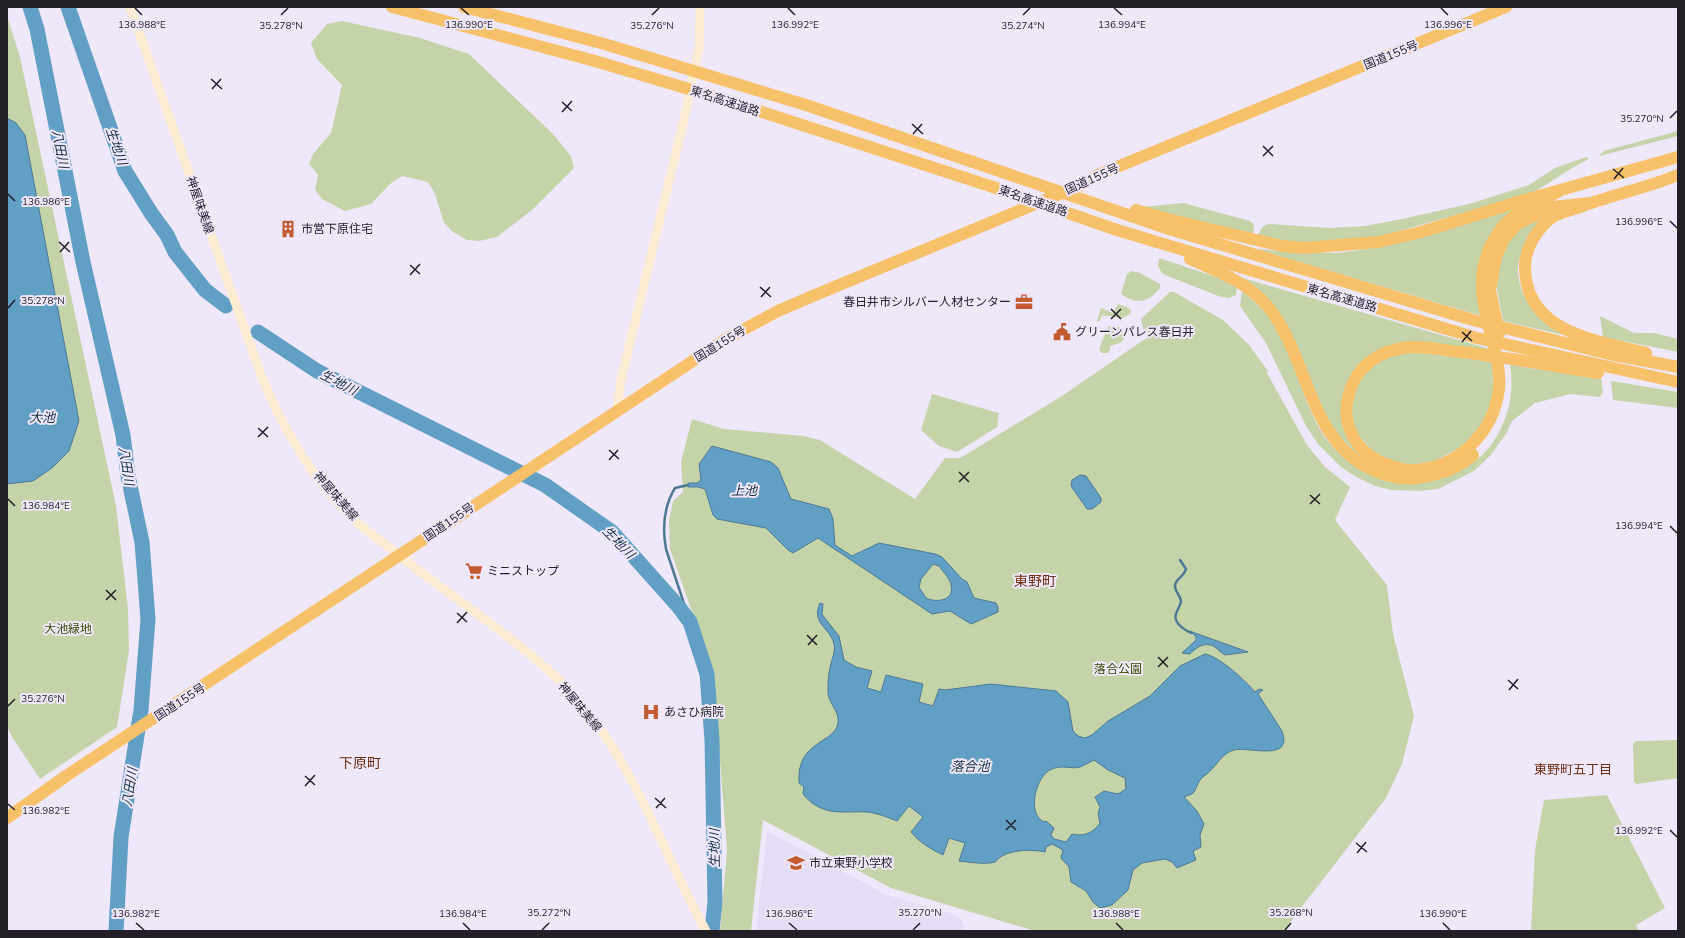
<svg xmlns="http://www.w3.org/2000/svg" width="1685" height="938" font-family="'Nunito Sans','Noto Sans JP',sans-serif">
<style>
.built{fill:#e6dcf6}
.green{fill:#c5d3a9}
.water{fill:#619fc5;stroke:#4e7995;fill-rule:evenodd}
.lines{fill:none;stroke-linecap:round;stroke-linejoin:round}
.stream{stroke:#4e7995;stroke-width:2.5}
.river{stroke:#619fc5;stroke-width:15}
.secondary{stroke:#fcecd2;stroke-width:9}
.highway{stroke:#f6c169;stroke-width:12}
.ticks{fill:none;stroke:#221f26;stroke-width:1.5}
.labels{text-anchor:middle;stroke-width:4;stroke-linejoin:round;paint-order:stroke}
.street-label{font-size:12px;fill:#221f26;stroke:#efe7fa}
.poi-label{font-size:12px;fill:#221f26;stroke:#efe7fa;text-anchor:start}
.park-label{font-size:12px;fill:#384900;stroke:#efe7fa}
.water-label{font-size:13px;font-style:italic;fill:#153142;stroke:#efe7fa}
.neighbourhood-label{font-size:13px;fill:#6d2d10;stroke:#efe7fa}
.quarter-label{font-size:14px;fill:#6d2d10;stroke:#efe7fa}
.ticks-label{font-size:10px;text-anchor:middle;fill:#221f26;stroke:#efe7fa;stroke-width:4;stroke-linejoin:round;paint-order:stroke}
</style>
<rect width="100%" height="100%" fill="#efe7fa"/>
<!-- built -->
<polygon class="built" points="767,831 887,895 953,914 961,919 966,931 756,931"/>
<!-- green -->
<g class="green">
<polygon points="7,16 20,57 116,506 128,609 129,651 117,727 40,779 12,737 7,726"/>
<polygon points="342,21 420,38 469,54 553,134 571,156 574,168 532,210 497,237 479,241 467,240 453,232 444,223 435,194 428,182 402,176 390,184 371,204 345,211 322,199 315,190 318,175 309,164 313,154 331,133 342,85 317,59 311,43 327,24"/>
<polygon points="1678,131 1678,136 1599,156 1604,151"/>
<path d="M 1586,157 L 1589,159 C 1567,169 1549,185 1527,195 L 1371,239 L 1285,243 L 1285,240 L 1258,237 C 1260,230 1261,226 1269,224 L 1330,228 L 1365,226 L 1402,219 L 1469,204 L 1529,185 L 1555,168 Z"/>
<polygon points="1183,203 1250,221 1254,225 1253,236 1142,207"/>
<polygon points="1522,206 1514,211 1482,316 1256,249 1305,253 1337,253 1367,249"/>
<path d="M 1553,213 C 1544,226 1528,242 1521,255 C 1510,279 1530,313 1549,326 C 1555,330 1562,333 1568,336 L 1503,321 L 1496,283 L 1497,272 L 1508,240 L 1519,230 L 1532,221 Z"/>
<polygon points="1159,258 1216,277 1237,288 1236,295 1229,298 1221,297 1165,275 1162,273 1158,266"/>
<path d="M 1132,271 L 1140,273 L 1160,284 L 1160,288 C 1148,303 1137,305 1121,294 L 1127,274 Z"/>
<polygon points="1239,277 1504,353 1422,343 1353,372 1344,389 1343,397 1365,463 1328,424 1296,345"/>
<path d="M 1242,291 C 1255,302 1268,313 1277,328 C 1293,356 1300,389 1314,418 C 1334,461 1376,488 1423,482 C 1449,479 1475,466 1491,445 C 1508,421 1515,394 1510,365 L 1601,379 L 1603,392 L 1600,397 L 1570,394 L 1535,403 L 1512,421 L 1506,434 L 1490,456 L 1474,471 L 1438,489 L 1419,491 L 1391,490 L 1375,486 L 1356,477 L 1341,467 L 1318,444 L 1306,426 L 1266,343 L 1240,306 Z"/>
<polygon points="1170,292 1174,292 1223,320 1249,345 1268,371 1267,373 1307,445 1325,467 1350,487 1335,520 1387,585 1393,634 1414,716 1402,764 1386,798 1307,900 1284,931 1035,931 891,888 763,820 751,931 720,931 727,850 715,696 710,667 702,640 670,549 669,521 673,501 683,492 681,462 692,419 724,429 803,436 820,440 915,499 945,458 960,458 1062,396 1148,337 1143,329 1141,319"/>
<polygon points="1118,304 1129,308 1131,311 1130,314 1122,318 1102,315 1099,322 1097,321 1101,308 1113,313"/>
<polygon points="1600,316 1634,333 1654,333 1678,339 1678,352 1603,337"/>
<polygon points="1110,326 1120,327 1124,332 1125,338 1120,343 1110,346 1110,350 1108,353 1102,353 1099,350 1107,328"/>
<polygon points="1414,352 1492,362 1494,385 1493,396 1484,422 1466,445 1432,462 1406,465 1380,459 1357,434 1350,409 1355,385 1373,364 1397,354"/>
<polygon points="1611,381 1678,392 1678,408 1613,400"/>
<polygon points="932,394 999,413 997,427 957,452 939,446 921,430"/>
<polygon points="1678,740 1678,778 1637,784 1634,782 1633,744 1636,741"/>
<polygon points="1607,795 1665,908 1636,925 1639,931 1531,931 1535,850 1544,800"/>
</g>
<!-- water -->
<g class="water">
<polygon points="7,118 16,123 25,135 79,421 69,451 52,468 33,481 7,484"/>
<path d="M 712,446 L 771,462 L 778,468 L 791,499 L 829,509 L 833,519 L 835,545 L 852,556 L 879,543 L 935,554 L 942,557 L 962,579 L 967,582 L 974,598 L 996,603 L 998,607 L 998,612 L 971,624 L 950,611 L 932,614 L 818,538 L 793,553 L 788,550 L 766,528 L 717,519 L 713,515 L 705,489 L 698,487 L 688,487 L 688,483 L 697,483 L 701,480 L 699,464 ZM 933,564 L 939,566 C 943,572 950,578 951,585 C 955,601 936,603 926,598 L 919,587 L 921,579 Z"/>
<polygon points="1080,475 1086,476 1101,498 1101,502 1092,509 1087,509 1071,486 1072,480"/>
<path d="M 820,603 L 823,604 L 822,614 L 824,617 L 839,636 L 844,660 L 856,667 L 872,671 L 867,688 L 881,692 L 886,675 L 923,684 L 919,702 L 933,706 L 939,689 L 945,690 L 991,684 L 1056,691 L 1068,702 L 1073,731 L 1078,736 L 1085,738 L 1092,735 L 1108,721 L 1150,696 L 1180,666 L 1205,654 C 1219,656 1247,682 1255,692 L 1259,689 L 1263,690 L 1258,694 L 1282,731 C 1294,763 1247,746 1234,750 C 1223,753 1219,762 1211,770 C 1208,774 1203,776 1200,780 C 1197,784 1196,791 1192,794 C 1190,795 1186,796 1184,797 L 1197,811 L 1204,824 L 1200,835 L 1201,847 L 1193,851 L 1196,860 L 1177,868 L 1172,862 L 1165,859 L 1142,863 L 1133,870 L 1128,890 L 1112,905 L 1100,908 L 1093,902 L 1086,891 L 1071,882 L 1069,867 L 1061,858 L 1063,850 L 1052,844 L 1046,847 L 1045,852 C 1033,849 1012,850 1002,856 C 999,857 997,861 995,862 C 984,865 970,862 959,861 L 965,843 L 949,838 L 943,855 C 931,849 920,843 911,832 L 923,817 L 909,806 L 897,821 C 887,817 877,813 867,812 C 841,811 822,817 803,794 L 804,787 L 799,783 C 796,740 835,744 838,723 C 840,711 827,702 828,691 C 828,685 828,675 830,668 C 831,660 836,652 834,644 C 829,626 811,624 820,603 ZM 1094,760 L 1108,770 L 1125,778 L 1126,789 L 1118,794 L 1104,791 L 1095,797 L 1100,807 L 1098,814 L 1100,823 C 1093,833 1084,837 1072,834 L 1066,842 L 1054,839 L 1051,835 L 1054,828 L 1046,821 L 1044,822 C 1027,814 1035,781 1048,771 C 1061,763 1070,770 1080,767 C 1085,765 1090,762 1094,760 Z"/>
<path d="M 1190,631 L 1195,633 L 1248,652 L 1225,655 C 1221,653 1219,650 1215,647 C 1205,641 1197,647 1190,654 L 1182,653 L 1196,640 L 1196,637 Z"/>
</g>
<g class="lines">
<!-- stream -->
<g class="stream">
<path d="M 688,485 L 675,488 C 664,506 662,527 666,549 L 690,622"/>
<path d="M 1180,560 L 1186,569 C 1184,577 1175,579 1175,586 C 1175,592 1181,596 1181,602 C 1180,606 1177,610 1176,614 C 1173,623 1185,630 1191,633"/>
</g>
<!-- river -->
<g class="river">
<polyline points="30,7 37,29 83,262 123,435 128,476 142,542 148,619 141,710 121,837 116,931"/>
<polyline points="68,7 125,171 151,213 167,235 175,252 205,290 226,306"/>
<polyline points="258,332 317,371 545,485 612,532 678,606 690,622 707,674 712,740 715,902 712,931"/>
</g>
<!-- secondary -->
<g class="secondary">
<path d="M 130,7 L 261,375 C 281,425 313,481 353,519 C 364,529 377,538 390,548 C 446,594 510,633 562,683 C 631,751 660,848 706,931"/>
<polyline points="617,410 621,380 685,115 699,48 700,7"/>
</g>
<!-- highway -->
<g class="highway">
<polyline points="392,7 595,61 719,98 990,186 1117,230 1477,338 1678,382"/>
<polyline points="464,7 601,43 806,105 1169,229 1473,320 1609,354 1678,367"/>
<path d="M 1559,191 C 1544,200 1527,207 1513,217 C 1492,233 1481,262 1482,287 C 1482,302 1487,318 1490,332 C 1494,350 1501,369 1499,388 C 1494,433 1457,470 1410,470 C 1404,470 1397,468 1392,466 C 1354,455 1336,420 1353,383 C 1361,364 1382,351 1403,348 C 1422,345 1441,350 1460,352 C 1506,357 1552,366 1598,373"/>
<polyline points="1136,210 1171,220 1282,246 1304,248 1378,242 1421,232 1521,201 1678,157"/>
<path d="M 1190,259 C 1219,272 1249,283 1269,308 C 1310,360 1307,440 1373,470 C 1387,476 1403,480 1417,478 C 1436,475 1459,468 1473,455"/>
<polyline points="1499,333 1490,290 1496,257 1504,239 1517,224 1553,207 1590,203"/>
<path d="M 1646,353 C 1596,340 1523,333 1525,264 C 1526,246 1539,226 1554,216 C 1562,212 1572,210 1580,207 C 1612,195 1646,188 1678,175"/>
<polyline points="7,818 66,776 726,339 778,311 815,295 1079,186 1100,174 1506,7"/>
</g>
</g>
<!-- ticks -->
<path class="ticks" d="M 135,8 L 142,15M 461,8 L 469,15M 788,8 L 795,15M 1114,8 L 1122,15M 1441,8 L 1448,15M 281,15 L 288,8M 652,15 L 659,8M 1023,15 L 1030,8M 211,79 L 222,89M 212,89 L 221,79M 562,102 L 572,111M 562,112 L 572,101M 1670,118 L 1677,111M 912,124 L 923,134M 913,134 L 922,124M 1263,146 L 1273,156M 1263,156 L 1273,146M 1613,169 L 1624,178M 1614,179 L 1623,168M 8,194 L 15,201M 1670,221 L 1677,228M 59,242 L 70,252M 60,252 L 69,242M 410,265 L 420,274M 410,275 L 420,264M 760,287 L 771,297M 761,297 L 770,287M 8,308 L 15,300M 1111,309 L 1121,319M 1111,319 L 1121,309M 1462,332 L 1472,341M 1462,342 L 1471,331M 258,428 L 268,437M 258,437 L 268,427M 609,450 L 619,459M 609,460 L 618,450M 959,472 L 969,482M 959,482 L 969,472M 1310,495 L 1320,504M 8,499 L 15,506M 1310,504 L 1320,494M 1670,526 L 1677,533M 106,590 L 116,600M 106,600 L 116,590M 457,613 L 467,622M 457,623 L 467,612M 807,635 L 817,645M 808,645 L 817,635M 1158,657 L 1168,667M 1158,667 L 1168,657M 1508,680 L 1518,689M 1509,690 L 1518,679M 8,706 L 15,699M 305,776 L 315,785M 305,786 L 315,775M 655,798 L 666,808M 8,804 L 15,810M 656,808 L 665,798M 1006,820 L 1016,830M 1006,830 L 1016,820M 1670,830 L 1677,837M 1356,843 L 1367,852M 1357,853 L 1366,842M 136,923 L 144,930M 463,923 L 470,930M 789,923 L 797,930M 1116,923 L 1123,930M 1443,923 L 1450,930M 542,930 L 549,923M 913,930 L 920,923M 1285,930 L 1291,923"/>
<!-- icons -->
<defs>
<g id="building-bare" transform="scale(1.38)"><path d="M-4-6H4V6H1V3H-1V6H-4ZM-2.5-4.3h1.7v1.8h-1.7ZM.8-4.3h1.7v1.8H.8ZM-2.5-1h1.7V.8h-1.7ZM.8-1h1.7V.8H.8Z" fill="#c25b30" stroke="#efe7fa" stroke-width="2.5" paint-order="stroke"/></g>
<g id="office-bare" transform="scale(1.38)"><path d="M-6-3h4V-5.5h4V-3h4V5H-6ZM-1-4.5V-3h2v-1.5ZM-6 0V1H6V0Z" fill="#c25b30" stroke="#efe7fa" stroke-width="2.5" paint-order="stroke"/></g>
<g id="civic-bare" transform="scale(1.38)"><path d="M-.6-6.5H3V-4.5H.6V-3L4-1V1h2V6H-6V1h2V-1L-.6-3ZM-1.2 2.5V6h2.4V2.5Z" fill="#c25b30" stroke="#efe7fa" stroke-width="2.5" paint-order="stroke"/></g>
<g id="supermarket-bare" transform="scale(1.38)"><path d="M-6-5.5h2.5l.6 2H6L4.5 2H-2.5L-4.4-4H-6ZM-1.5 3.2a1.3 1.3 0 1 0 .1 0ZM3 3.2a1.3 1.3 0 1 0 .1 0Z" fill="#c25b30" stroke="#efe7fa" stroke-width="2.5" paint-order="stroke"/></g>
<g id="hospital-bare" transform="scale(1.38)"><path d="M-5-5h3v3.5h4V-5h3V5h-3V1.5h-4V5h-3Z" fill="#c25b30" stroke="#efe7fa" stroke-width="2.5" paint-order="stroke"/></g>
<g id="school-bare" transform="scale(1.38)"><path d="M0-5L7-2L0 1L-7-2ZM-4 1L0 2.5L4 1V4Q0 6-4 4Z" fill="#c25b30" stroke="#efe7fa" stroke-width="2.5" paint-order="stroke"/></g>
</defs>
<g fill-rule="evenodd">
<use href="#building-bare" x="288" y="229"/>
<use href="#office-bare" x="1024" y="302"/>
<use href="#civic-bare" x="1062" y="332"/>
<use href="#supermarket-bare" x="474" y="571"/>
<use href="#hospital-bare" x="651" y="712"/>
<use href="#school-bare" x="796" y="863"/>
</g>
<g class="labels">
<!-- street labels -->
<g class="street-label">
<text transform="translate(1391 55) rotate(-22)" y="4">国道155号</text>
<text transform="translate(725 101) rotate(18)" y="4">東名高速道路</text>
<text transform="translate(1092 179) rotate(-24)" y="4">国道155号</text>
<text transform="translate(1033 201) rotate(19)" y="4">東名高速道路</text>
<text transform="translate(200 205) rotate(71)" y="4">神屋味美線</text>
<text transform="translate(1342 298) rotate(16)" y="4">東名高速道路</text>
<text transform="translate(720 344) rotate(-31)" y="4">国道155号</text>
<text transform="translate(336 496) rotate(49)" y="4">神屋味美線</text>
<text transform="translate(449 522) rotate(-34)" y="4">国道155号</text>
<text transform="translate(180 702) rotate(-33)" y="4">国道155号</text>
<text transform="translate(580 707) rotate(50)" y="4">神屋味美線</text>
</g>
<!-- poi labels -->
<g class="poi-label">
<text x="301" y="233">市営下原住宅</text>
<text x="1011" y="306" text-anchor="end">春日井市シルバー人材センター</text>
<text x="1075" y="336">グリーンパレス春日井</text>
<text x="487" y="575">ミニストップ</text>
<text x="664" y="716">あさひ病院</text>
<text x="809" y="867">市立東野小学校</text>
</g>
<!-- park labels -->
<g class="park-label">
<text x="68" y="633">大池緑地</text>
<text x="1118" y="673">落合公園</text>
</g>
<!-- water labels -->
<g class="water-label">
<text transform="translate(117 146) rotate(71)" y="5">生地川</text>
<text transform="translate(61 149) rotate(79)" y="5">八田川</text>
<text transform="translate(339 382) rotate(27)" y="5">生地川</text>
<text x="42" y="422">大池</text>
<text transform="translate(127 466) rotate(81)" y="5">八田川</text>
<text x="744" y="495">上池</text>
<text transform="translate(619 542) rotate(45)" y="5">生地川</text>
<text x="970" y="771">落合池</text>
<text transform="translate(129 787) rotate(-81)" y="5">八田川</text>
<text transform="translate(714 848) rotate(-91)" y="5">生地川</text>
</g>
<!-- neighbourhood labels -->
<g class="neighbourhood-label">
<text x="1573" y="774">東野町五丁目</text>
</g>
<!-- quarter labels -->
<g class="quarter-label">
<text x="1035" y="586">東野町</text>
<text x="360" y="768">下原町</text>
</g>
</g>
<g class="ticks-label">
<text x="142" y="28">136.988°E</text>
<text x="469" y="28">136.990°E</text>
<text x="795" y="28">136.992°E</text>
<text x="1122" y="28">136.994°E</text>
<text x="1448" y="28">136.996°E</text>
<text x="281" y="29">35.278°N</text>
<text x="652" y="29">35.276°N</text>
<text x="1023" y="29">35.274°N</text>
<text x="1642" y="122">35.270°N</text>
<text x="46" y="205">136.986°E</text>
<text x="1639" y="225">136.996°E</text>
<text x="43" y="304">35.278°N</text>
<text x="46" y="509">136.984°E</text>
<text x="1639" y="529">136.994°E</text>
<text x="43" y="702">35.276°N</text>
<text x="46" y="814">136.982°E</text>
<text x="1639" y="834">136.992°E</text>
<text x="549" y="916">35.272°N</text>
<text x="920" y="916">35.270°N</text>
<text x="1291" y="916">35.268°N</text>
<text x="136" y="917">136.982°E</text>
<text x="463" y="917">136.984°E</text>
<text x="789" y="917">136.986°E</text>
<text x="1116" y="917">136.988°E</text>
<text x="1443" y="917">136.990°E</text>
</g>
<!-- border -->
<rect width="1685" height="938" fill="none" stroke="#221f26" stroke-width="16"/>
</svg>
